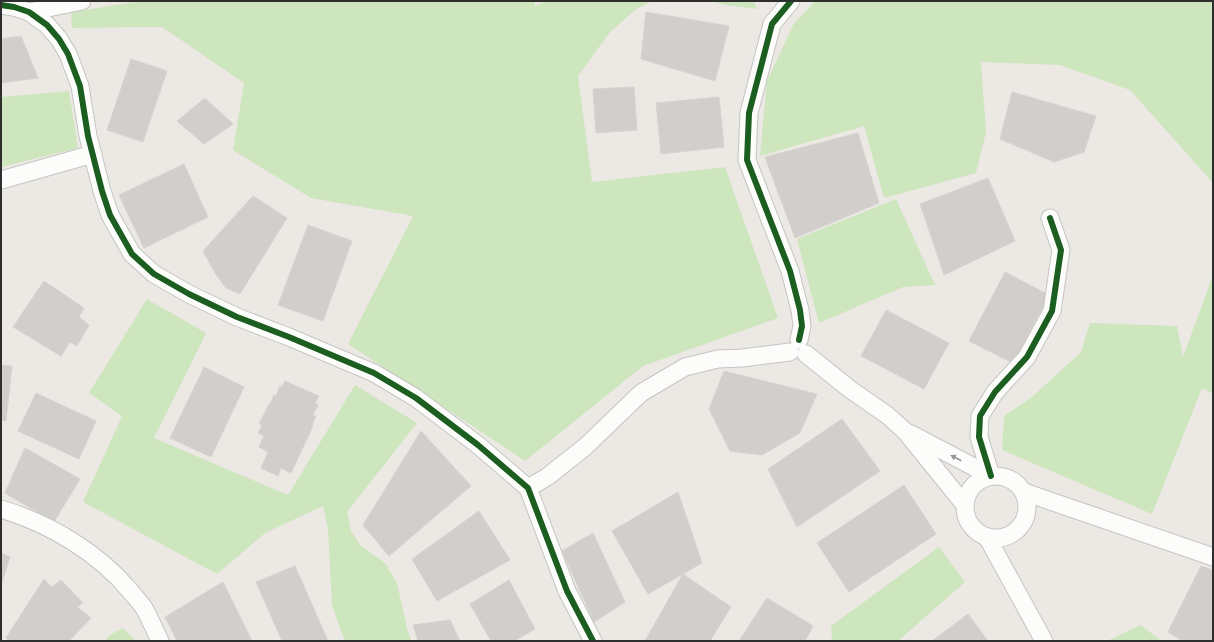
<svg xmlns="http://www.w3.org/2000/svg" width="1214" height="642" font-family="'DejaVu Sans',sans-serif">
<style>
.green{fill:#cee6be}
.building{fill:#d1cecb;stroke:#d7d4d0}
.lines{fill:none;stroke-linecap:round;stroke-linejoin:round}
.minor-casing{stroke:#c5c4c5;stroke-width:19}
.minor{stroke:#fcfcfb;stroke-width:17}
.cycleway-casing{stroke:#fff;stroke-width:8}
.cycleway{stroke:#1b5e20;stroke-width:6}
.oneway{fill:#959594}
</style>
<rect width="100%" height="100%" fill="#ece8e4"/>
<!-- green -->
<g class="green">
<polygon points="141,1 535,1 535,6 545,1 652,1 635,10 610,32 578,76 592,182 725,167 778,318 643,366 525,461 348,344 413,216 311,198 233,150 244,83 162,27 72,28 71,12"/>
<polygon points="711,1 754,1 757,9 725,5"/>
<polygon points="815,1 1213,1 1213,183 1130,90 1060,65 981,62 986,132 976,173 884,198 864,126 760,156 767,81 793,25"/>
<polygon points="69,91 78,148 1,167 1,97"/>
<polygon points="896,199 935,285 903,287 819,323 797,239"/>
<polygon points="1213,275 1213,394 1202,388 1152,514 1002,450 1004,416 1032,397 1081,352 1090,323 1177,326 1183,357"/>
<polygon points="147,299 206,333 154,438 288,495 355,385 417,423 347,512 351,531 361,546 385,563 397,583 407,628 411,641 345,641 332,605 328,529 323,506 265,533 217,574 83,502 122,416 89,393"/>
<polygon points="939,547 965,582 898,641 832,641 831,626"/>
<polygon points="1140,625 1162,641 1107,641"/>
<polygon points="123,628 136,641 105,641 110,635"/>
</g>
<!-- building -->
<g class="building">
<polygon points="646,12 729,26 715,81 641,59"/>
<polygon points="21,36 38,78 1,83 1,39"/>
<polygon points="131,59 167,71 143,142 107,130"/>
<polygon points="634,87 637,130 596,133 593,89"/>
<polygon points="1012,92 1096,116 1084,152 1054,162 1000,139"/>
<polygon points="719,97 724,147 661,154 656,103"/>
<polygon points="205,98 233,124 204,144 177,121"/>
<polygon points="858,133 879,203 795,238 765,157"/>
<polygon points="184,164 208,217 144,248 119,195"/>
<polygon points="988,178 1015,241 944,275 920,204"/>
<polygon points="253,196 287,218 240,294 226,288 215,273 203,251"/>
<polygon points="308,225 352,241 323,321 278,305"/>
<polygon points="1005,272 1049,295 1013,363 969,341"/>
<polygon points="44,281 84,308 79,317 89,325 77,346 70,342 61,356 13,327"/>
<polygon points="886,310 949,343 924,389 861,356"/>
<polygon points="1,365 12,366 6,421 1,420"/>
<polygon points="204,367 244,387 211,457 170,438"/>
<polygon points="724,371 817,394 800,433 762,455 730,451 709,409"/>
<polygon points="285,381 319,396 315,403 318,405 313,415 316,416 312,425 313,426 291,473 281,468 278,476 261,468 268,452 259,447 264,436 258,433 262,425 259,424 269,404 270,404 274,395 276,396 280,386 282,387"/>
<polygon points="36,393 96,421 79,459 18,431"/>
<polygon points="842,419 880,471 797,527 768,469"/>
<polygon points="421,431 471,486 389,556 363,525"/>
<polygon points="25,448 80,479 54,522 5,493"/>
<polygon points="904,485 936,534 849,592 817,543"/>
<polygon points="678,492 702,563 648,594 612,531"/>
<polygon points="479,511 510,560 437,601 412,559"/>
<polygon points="593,533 625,602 594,622 562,551"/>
<polygon points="1,553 10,557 1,586"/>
<polygon points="295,566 328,641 282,641 256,582"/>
<polygon points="1201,566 1213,570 1213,641 1183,641 1168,632"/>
<polygon points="683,574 731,607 710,641 645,641"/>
<polygon points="44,579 52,587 61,580 83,603 77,607 91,618 69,641 9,641 6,638"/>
<polygon points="509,580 535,629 514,641 491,641 470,604"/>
<polygon points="223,582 252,641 177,641 165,617"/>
<polygon points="767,598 813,626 805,641 739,641"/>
<polygon points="968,614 988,641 932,641"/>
<polygon points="450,620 460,641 418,641 413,625"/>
</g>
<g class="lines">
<!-- minor casing -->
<g class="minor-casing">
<g id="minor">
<polyline points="791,1 772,24 749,113 747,160 790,271 800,310 802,326 799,340"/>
<polyline points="1,5 14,7 29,12 47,25 59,39 68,54 80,86 88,136 102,191 110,215 132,254 154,274 189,294 237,317 289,337 374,373 416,398 478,445 528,488 567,591 593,641"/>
<polyline points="29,12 82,1"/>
<polyline points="1,180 93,154"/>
<polyline points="806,354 851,390 887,415 905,431 964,504"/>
<polyline points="911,434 991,476"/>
<circle cx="996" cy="507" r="31"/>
<polyline points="991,476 979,437 980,416 995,392 1027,357 1052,311 1061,250 1050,218"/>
<polyline points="528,488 547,477 585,447 641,393 685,367 718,359 742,358 790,352"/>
<polyline points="1024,492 1213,557"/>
<path d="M 1,509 C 50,524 98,552 131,592 C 135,597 140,602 144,608 C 150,619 155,630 160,641"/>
<polyline points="987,537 1044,641"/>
</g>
</g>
<!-- minor -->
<use href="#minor" class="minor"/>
<!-- cycleway casing -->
<g class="cycleway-casing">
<g id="cycleway">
<polyline points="791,1 772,24 749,113 747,160 790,271 800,310 802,326 799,340"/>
<polyline points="1,5 14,7 29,12 47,25 59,39 68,54 80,86 88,136 102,191 110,215 132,254 154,274 189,294 237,317 289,337 374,373 416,398 478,445 528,488 567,591 593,641"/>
<polyline points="991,476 979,437 980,416 995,392 1027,357 1052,311 1061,250 1050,218"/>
</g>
</g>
<!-- cycleway -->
<use href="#cycleway" class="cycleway"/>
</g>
<!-- one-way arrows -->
<defs><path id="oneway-solid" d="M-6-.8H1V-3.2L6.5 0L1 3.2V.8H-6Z"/></defs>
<use class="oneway" href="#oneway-solid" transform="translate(956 458) rotate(-152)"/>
<!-- border -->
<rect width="1214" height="642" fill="none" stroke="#2e2e2e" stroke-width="4"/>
</svg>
